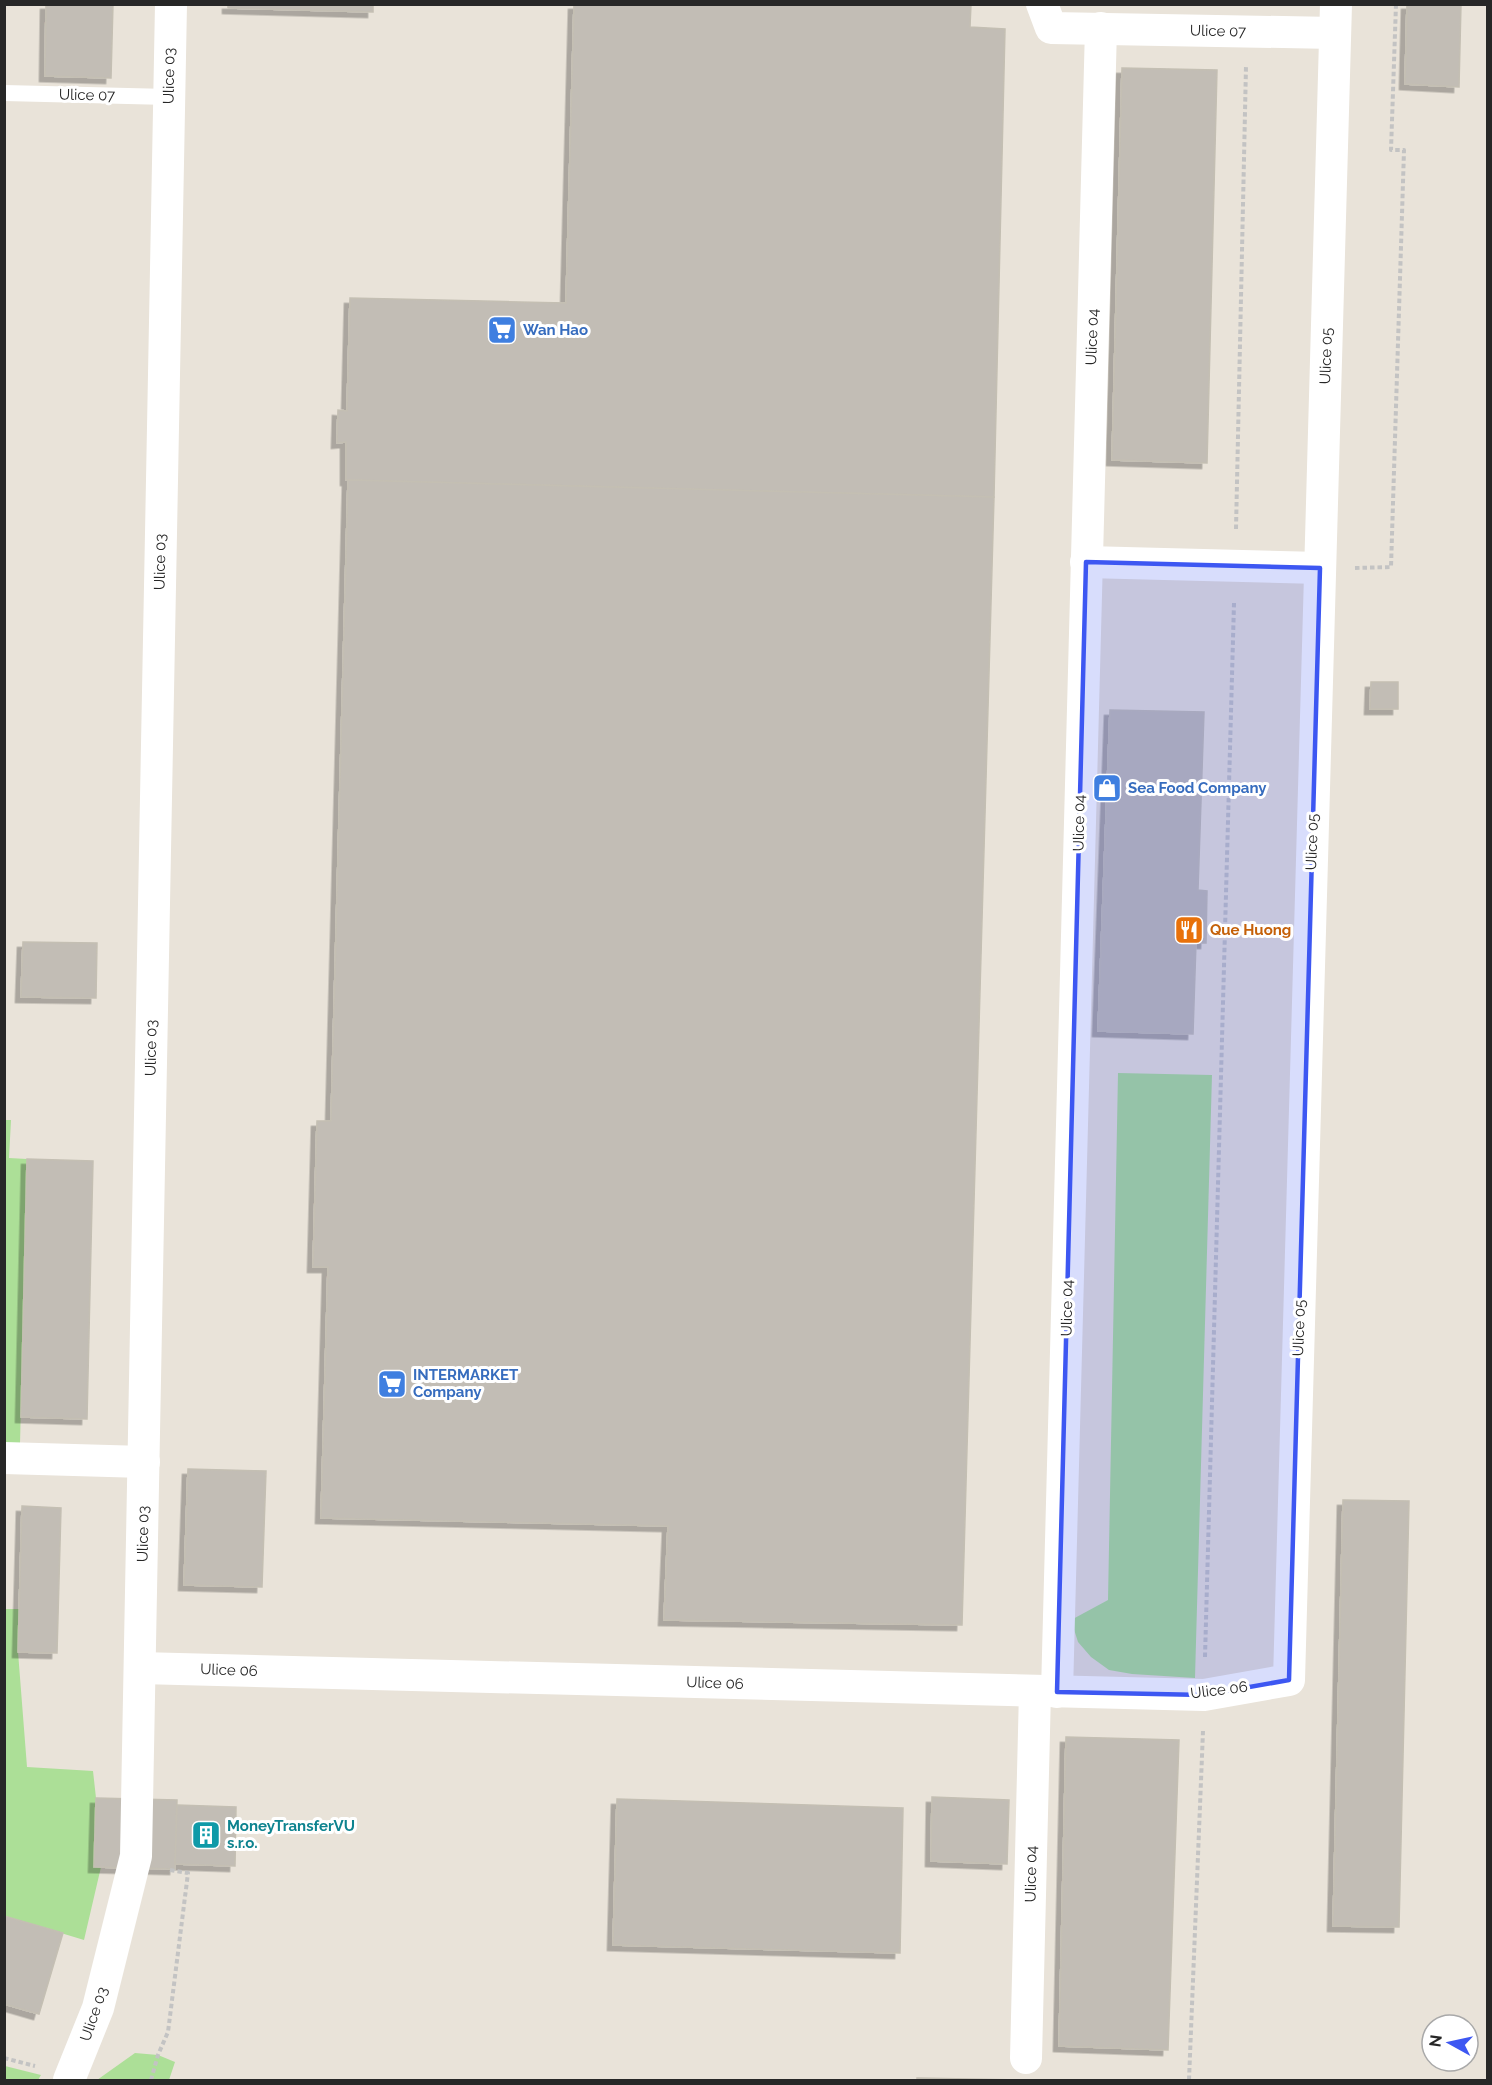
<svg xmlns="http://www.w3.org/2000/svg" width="1492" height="2085" font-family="Raleway,sans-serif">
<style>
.green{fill:#acdf97}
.building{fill:#c2bdb5;stroke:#c4bfb3;stroke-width:1.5;filter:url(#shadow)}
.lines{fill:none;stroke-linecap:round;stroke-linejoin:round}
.path{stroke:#c3c3c3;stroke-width:4;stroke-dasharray:4.5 3;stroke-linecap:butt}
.lane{stroke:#fff;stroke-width:16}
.street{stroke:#fff;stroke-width:32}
.marked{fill:#3d57f2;fill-opacity:0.2;stroke:#3d57f2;stroke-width:4.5;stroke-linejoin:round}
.labels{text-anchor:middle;stroke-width:6;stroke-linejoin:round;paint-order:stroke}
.street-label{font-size:15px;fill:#272727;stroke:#fff}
.shop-label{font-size:15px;font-weight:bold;fill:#366cbe;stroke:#fff;text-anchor:start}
.food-label{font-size:15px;font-weight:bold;fill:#c56008;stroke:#fff;text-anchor:start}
.culture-label{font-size:15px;font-weight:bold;fill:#0d838f;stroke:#fff;text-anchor:start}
</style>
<defs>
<filter id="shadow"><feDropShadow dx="-5.5" dy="5.5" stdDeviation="0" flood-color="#0004"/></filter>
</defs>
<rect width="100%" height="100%" fill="#e9e3d9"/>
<!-- green -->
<g class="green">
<polygon points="1118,1073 1212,1075 1195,1678 1132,1674 1109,1670 1091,1657 1078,1642 1071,1620 1108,1600"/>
<polygon points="5,1120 11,1120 9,1158 27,1159 20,1444 5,1444"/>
<polygon points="5,1609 19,1609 18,1652 27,1767 93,1771 96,1798 94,1866 101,1867 84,1940 5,1916"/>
<polygon points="135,2053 158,2055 175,2062 169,2080 97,2080"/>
<polygon points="5,2066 41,2075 38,2080 5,2080"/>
</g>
<!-- building -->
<g class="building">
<polygon points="46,4 113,4 111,78 45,76"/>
<polygon points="228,4 373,4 373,12 228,8"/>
<polygon points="574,4 971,4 970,27 1005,29 994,497 346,480 346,442 337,443 338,410 347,411 350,298 566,303"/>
<polygon points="1407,4 1461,4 1459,87 1405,84"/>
<polygon points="1122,68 1217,70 1207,463 1112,460"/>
<polygon points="348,480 994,497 962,1625 664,1620 668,1526 321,1518 328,1267 313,1267 317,1121 331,1121"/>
<polygon points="1371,682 1398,682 1398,709 1370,709"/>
<polygon points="1110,710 1204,712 1198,890 1207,891 1206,943 1196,943 1193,1034 1098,1031"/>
<polygon points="23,942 97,943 96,998 21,997"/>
<polygon points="27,1159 93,1161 87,1419 21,1417"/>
<polygon points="188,1469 266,1471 262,1587 184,1585"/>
<polygon points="1343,1500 1409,1501 1399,1927 1333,1926"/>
<polygon points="22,1506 61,1508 57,1653 18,1652"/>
<polygon points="1066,1737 1179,1740 1168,2050 1059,2046"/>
<polygon points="932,1797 1009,1800 1007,1864 931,1861"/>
<polygon points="96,1798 177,1800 175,1869 94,1867"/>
<polygon points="617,1799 903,1808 900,1953 613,1945"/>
<polygon points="177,1805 236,1807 235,1866 175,1864"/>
<polygon points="4,1916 63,1933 39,2014 4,2004"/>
<polygon points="917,2078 1021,2080 917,2080"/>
</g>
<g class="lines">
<!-- path -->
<g class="path">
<polyline points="1236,529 1246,66"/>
<polyline points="1355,568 1391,567 1404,150 1391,150 1396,4"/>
<polyline points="1205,1657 1234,603"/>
<polyline points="4,2058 35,2066"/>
<polyline points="151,2080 158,2055 168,2032 188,1873 170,1870"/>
<polyline points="1189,2080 1203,1731"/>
</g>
<!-- lane -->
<polyline class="lane" points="4,93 169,97"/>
<!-- street -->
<g class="street">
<polyline points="1042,4 1051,28 1335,33"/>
<polyline points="1086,562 1320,568"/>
<polyline points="4,1458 144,1462"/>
<polyline points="140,1668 1204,1695 1289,1680 1336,4"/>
<polyline points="1057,1692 1101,28"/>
<polyline points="1026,2058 1035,1691"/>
<polyline points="69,2080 98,2008 136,1856 171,4"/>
</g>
</g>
<!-- marked area -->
<path class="marked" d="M 1086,562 L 1320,568 L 1289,1680 L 1204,1695 L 1057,1692 Z"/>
<!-- icons -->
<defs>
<g id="supermarket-square" transform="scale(1.5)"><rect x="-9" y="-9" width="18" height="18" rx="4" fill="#3f7fe0" stroke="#fff"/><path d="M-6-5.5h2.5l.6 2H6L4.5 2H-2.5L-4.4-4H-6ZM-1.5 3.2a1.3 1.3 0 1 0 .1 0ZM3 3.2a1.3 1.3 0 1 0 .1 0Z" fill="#fff"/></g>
<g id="shop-square" transform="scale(1.5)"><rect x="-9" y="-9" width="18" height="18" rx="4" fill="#3f7fe0" stroke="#fff"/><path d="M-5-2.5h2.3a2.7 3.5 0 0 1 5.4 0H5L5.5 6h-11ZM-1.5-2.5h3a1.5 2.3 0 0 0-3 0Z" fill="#fff"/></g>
<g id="restaurant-square" transform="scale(1.5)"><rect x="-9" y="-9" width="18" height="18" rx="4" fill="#e8710a" stroke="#fff"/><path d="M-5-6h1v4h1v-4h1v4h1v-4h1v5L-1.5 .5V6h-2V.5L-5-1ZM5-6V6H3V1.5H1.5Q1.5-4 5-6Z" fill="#fff"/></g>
<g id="building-square" transform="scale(1.5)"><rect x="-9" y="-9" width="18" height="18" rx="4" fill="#0f9aa8" stroke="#fff"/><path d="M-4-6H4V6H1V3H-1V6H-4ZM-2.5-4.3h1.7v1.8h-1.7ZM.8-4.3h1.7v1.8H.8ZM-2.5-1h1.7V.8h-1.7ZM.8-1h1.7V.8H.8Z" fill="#fff"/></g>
</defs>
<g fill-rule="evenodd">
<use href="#supermarket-square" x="502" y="330"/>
<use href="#shop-square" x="1107" y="788"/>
<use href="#restaurant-square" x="1189" y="930"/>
<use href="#supermarket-square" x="392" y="1384"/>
<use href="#building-square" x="206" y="1835"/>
</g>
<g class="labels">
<!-- street labels -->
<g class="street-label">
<text transform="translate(1218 31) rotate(1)" y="5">Ulice 07</text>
<text transform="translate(169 76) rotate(-89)" y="5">Ulice 03</text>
<text transform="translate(87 95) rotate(1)" y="5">Ulice 07</text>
<text transform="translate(1092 337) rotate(-88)" y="5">Ulice 04</text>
<text transform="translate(1326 356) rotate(-88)" y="5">Ulice 05</text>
<text transform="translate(160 562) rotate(-89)" y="5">Ulice 03</text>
<text transform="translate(1079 823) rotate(-89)" y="5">Ulice 04</text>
<text transform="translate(1312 842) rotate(-88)" y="5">Ulice 05</text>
<text transform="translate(151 1048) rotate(-89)" y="5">Ulice 03</text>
<text transform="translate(1067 1308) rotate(-89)" y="5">Ulice 04</text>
<text transform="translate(1299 1328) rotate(-88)" y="5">Ulice 05</text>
<text transform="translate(143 1534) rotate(-89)" y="5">Ulice 03</text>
<text transform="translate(229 1670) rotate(2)" y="5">Ulice 06</text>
<text transform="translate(715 1683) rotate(2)" y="5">Ulice 06</text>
<text transform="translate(1219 1690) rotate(-7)" y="5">Ulice 06</text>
<text transform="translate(1031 1874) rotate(-89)" y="5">Ulice 04</text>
<text transform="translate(94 2014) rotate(-71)" y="5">Ulice 03</text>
</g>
<!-- shop labels -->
<g class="shop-label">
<text x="523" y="335">Wan Hao</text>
<text x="1128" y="793">Sea Food Company</text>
<text x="413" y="1380">INTERMARKET<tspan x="413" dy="17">Company</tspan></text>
</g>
<!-- food labels -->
<g class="food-label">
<text x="1210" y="935">Que Huong</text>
</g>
<!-- culture labels -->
<g class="culture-label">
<text x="227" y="1831">MoneyTransferVU<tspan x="227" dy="17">s.r.o.</tspan></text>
</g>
</g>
<!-- border -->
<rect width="1492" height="2085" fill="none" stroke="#272727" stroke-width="12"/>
<!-- north arrow -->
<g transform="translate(1450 2043) rotate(278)"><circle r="28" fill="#ffffff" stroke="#a9a9a9" stroke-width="1.5"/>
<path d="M0-4.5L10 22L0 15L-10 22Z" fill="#3d57f2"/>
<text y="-9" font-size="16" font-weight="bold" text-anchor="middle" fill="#272727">N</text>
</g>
</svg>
